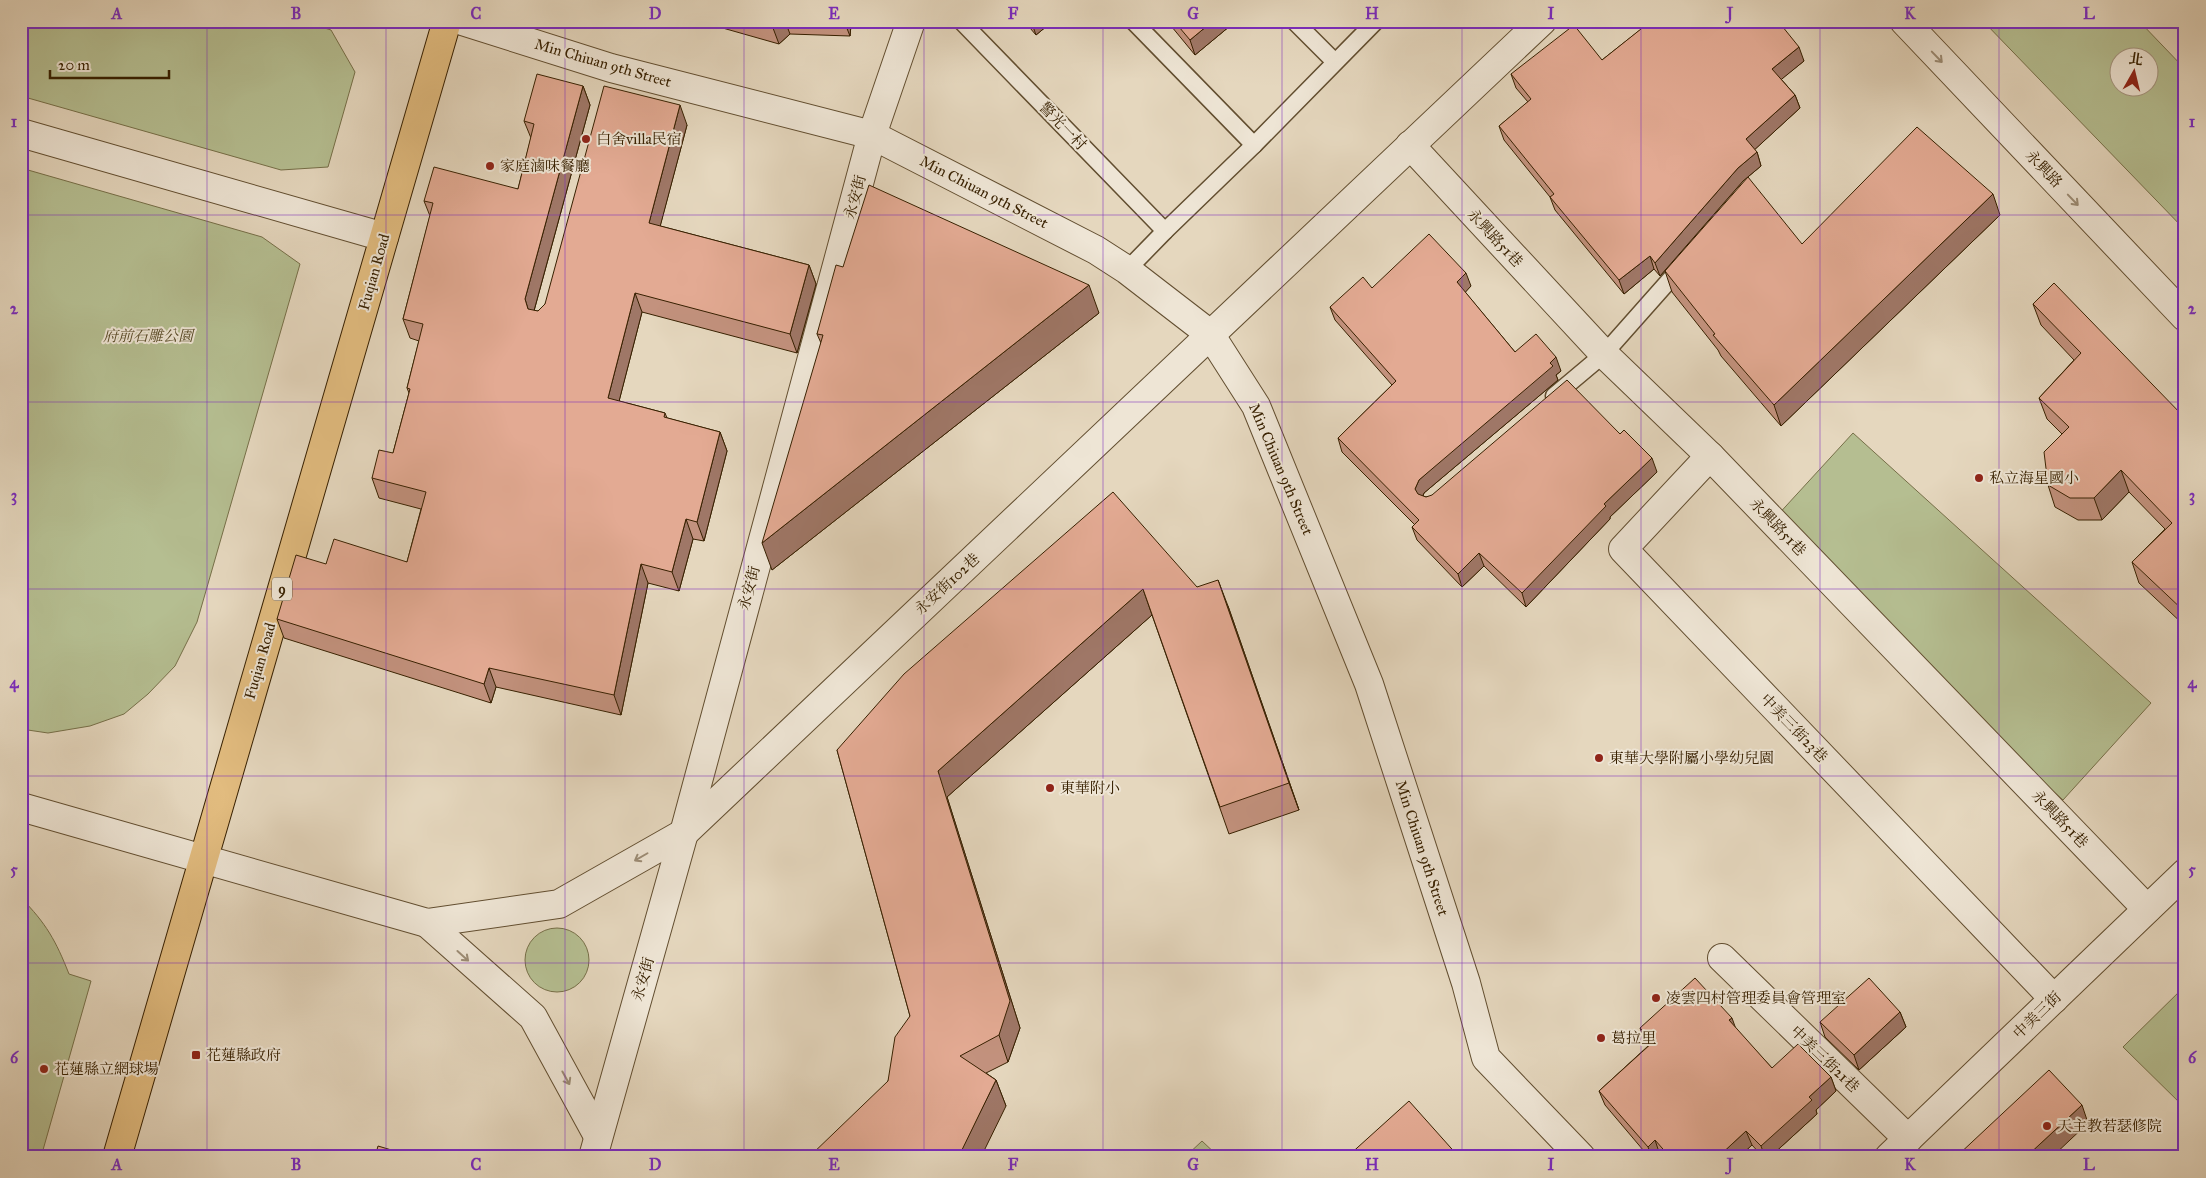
<svg xmlns="http://www.w3.org/2000/svg" width="2206" height="1178" font-family="'IM FELL Great Primer','Noto Serif TC',serif">
<style>
.green{fill:#b5be91;stroke:#766f48;fill-rule:evenodd}
.lines{fill:none;stroke-linecap:round;stroke-linejoin:round}
.lane-casing{stroke:#624e30;stroke-width:19}
.street-casing{stroke:#624e30;stroke-width:30}
.primary-casing{stroke:#372000;stroke-width:30}
.lane{stroke:#eee5d5;stroke-width:16}
.street{stroke:#eee5d5;stroke-width:28}
.primary{stroke:#e2bc7f;stroke-width:28}
.wall{fill:#c3927e;stroke:#372000}
.shaded-wall{fill:#9f7767;stroke:#372000}
.building{fill:#e3aa93;stroke:#372000}
.oneway{stroke:#9c8c75}
.grid{fill:none;stroke:#7b2cbf;stroke-width:1;stroke-opacity:0.55}
.poi-dot{fill:#8f2418;stroke:#eee5d5;stroke-width:2}
.labels{text-anchor:middle;stroke-width:4;stroke-linejoin:round;paint-order:stroke}
.shield{fill:#eee5d5;stroke:#6e5b40;stroke-width:1}
.shield-label{font-size:14px;font-weight:bold;fill:#372000}
.street-label{font-size:15px;fill:#372000;stroke:#eee5d5}
.poi-label{font-size:15px;fill:#372000;stroke:#eee5d5;text-anchor:start}
.park-label{font-size:15px;font-style:italic;fill:#564824;stroke:#eee5d5}
.neatline{fill:none;stroke:#7b2cbf;stroke-width:2}
.grid-label{font-size:16px;text-anchor:middle;font-weight:bold;fill:#7b2cbf}
</style>
<rect width="100%" height="100%" fill="#e5d7be"/>
<filter id="stains"><feTurbulence type="fractalNoise" baseFrequency=".004" numOctaves="4"/><feColorMatrix values="0 0 0 0 .2 0 0 0 0 .09 0 0 0 0 .02 0 0 0 .5 -.17"/></filter>
<radialGradient id="worn" r=".72"><stop offset=".6" stop-color="#630" stop-opacity="0"/><stop offset="1" stop-color="#630" stop-opacity=".3"/></radialGradient>
<!-- green -->
<g class="green">
<polygon points="21,21 302,21 331,30 355,72 328,167 281,170 21,96"/>
<path d="M 1983,21 L 2139,21 L 2185,69 L 2185,230 ZM 2118,58 L 2148,58 L 2148,88 L 2118,88 Z"/>
<polygon points="21,168 262,237 300,264 197,622 175,666 148,694 124,714 90,726 48,733 21,729"/>
<polygon points="1853,433 2151,703 2063,800 1764,530"/>
<path d="M 21,898 C 46,923 56,941 69,974 L 91,981 L 41,1157 L 21,1157 Z"/>
<circle cx="557" cy="960" r="32"/>
<polygon points="2185,986 2185,1108 2123,1047"/>
<polygon points="1202,1141 1219,1157 1185,1157"/>
</g>
<g class="lines">
<!-- lane casing -->
<g class="lane-casing">
<g id="lane">
<polyline points="961,21 1165,231"/>
<polyline points="1133,21 1254,145"/>
<polyline points="1294,21 1335,62"/>
<polyline points="1127,270 1165,231 1254,145 1376,21"/>
<polyline points="1554,396 1604,354 1682,266"/>
</g>
</g>
<!-- street casing -->
<g class="street-casing">
<g id="street">
<polyline points="462,21 611,68 872,135 1096,250 1127,270 1210,334 1256,406 1369,684 1466,983 1486,1058 1581,1157"/>
<polyline points="1904,21 2185,317"/>
<polyline points="21,133 384,237"/>
<polyline points="1410,145 1604,354 1710,456 2147,909"/>
<polyline points="1710,456 1623,549 2054,999"/>
<polyline points="21,807 427,923 559,904 684,833 1542,21"/>
<polyline points="427,923 533,1017 598,1136"/>
<polyline points="1722,958 1908,1139"/>
<polyline points="593,1157 684,833 872,135 911,21"/>
<polyline points="1889,1157 2185,873"/>
</g>
</g>
<!-- primary casing -->
<g class="primary-casing">
<polyline id="primary" points="117,1157 447,21"/>
</g>
<!-- lane -->
<use href="#lane" class="lane"/>
<!-- street -->
<use href="#street" class="street"/>
<!-- primary -->
<use href="#primary" class="primary"/>
</g>
<!-- wall -->
<g class="wall">
<polygon points="698,21 858,21 857,26 851,25 850,36 790,34 779,44"/>
<polygon points="1024,21 1053,21 1036,35"/>
<polygon points="1167,21 1236,21 1195,55"/>
<polygon points="1647,21 1773,21 1804,61 1781,79 1795,95 1800,108 1754,150 1757,152 1761,166 1743,181 1660,276 1654,269 1624,294 1555,210 1550,197 1504,140 1499,126 1528,102 1516,88 1511,74 1602,60 1649,23"/>
<polygon points="583,86 590,105 534,311 538,311 545,304 687,125 660,226 809,265 816,284 797,353 642,312 619,401 665,413 667,418 720,432 727,451 704,541 693,539 679,591 648,583 621,715 496,687 491,703 284,638 277,619 326,564 407,562 421,509 379,498 372,478 393,453 409,393 407,388 419,341 410,338 403,319 430,216 424,201 518,189 531,138 524,121"/>
<polygon points="2000,215 1781,426 1721,356 1718,350 1672,292 1665,271 1802,244"/>
<polygon points="843,267 1099,313 772,570 821,343 817,334"/>
<polygon points="1471,286 1465,292 1515,352 1561,371 1556,375 1558,380 1424,493 1423,496 1426,497 1657,472 1610,517 1610,519 1526,607 1484,566 1462,587 1417,540 1412,527 1415,525 1342,452 1338,438 1392,385 1335,320 1330,307 1372,288"/>
<polygon points="2033,304 2185,418 2185,626 2139,583 2132,562 2165,529 2129,492 2102,520 2078,520 2055,507 2048,485 2062,434 2047,419 2039,398 2074,360 2041,325"/>
<polygon points="1197,587 1228,606 1299,810 1229,834 1152,615 947,797 1020,1028 1008,1062 986,1073 996,1080 1006,1106 888,1081 910,1016 837,750"/>
<polygon points="2185,720 2185,766 2180,753"/>
<polygon points="1900,1012 1906,1027 1859,1070 1825,1037 1820,1022"/>
<polygon points="1640,1028 1735,1028 1772,1068 1831,1077 1836,1091 1816,1110 1817,1114 1770,1157 1763,1157 1752,1145 1739,1157 1662,1157 1660,1155 1658,1157 1649,1157 1605,1105 1599,1091 1648,1046 1645,1042"/>
</g>
<!-- shaded-wall -->
<g class="shaded-wall">
<polygon points="780,21 785,21 790,34 779,44 773,28"/>
<polygon points="844,21 850,21 851,25 850,36"/>
<polygon points="1031,21 1053,21 1036,35"/>
<polygon points="1213,21 1236,21 1195,55 1190,40"/>
<polygon points="1799,47 1804,61 1777,83 1772,69"/>
<polygon points="583,86 590,105 532,318 528,309 525,299"/>
<polygon points="1795,95 1800,108 1751,153 1746,139"/>
<polygon points="680,105 687,125 656,242 649,223"/>
<polygon points="1757,152 1761,166 1743,181 1660,276 1655,263 1738,168"/>
<polygon points="1993,194 2000,215 1781,426 1774,405"/>
<polygon points="1650,256 1654,269 1624,294 1619,280"/>
<polygon points="809,265 816,284 797,353 790,334"/>
<polygon points="1466,273 1471,286 1462,296 1457,282"/>
<polygon points="1089,285 1099,313 772,570 762,543"/>
<polygon points="635,293 642,312 615,417 608,398"/>
<polygon points="1556,357 1561,371 1556,375 1558,380 1424,493 1420,502 1415,489 1419,480"/>
<polygon points="720,432 727,451 704,541 697,522"/>
<polygon points="1652,458 1657,472 1610,517 1610,519 1526,607 1522,593 1604,504"/>
<polygon points="2121,470 2129,492 2102,520 2094,498"/>
<polygon points="686,519 693,539 679,591 672,572"/>
<polygon points="1479,553 1484,566 1462,587 1458,574"/>
<polygon points="641,564 648,583 621,715 614,695"/>
<polygon points="1218,580 1228,606 1299,810 1289,783"/>
<polygon points="1143,589 1152,615 947,797 1020,1028 1008,1062 999,1035 938,771"/>
<polygon points="489,668 496,687 491,703 484,684"/>
<polygon points="1900,1012 1906,1027 1859,1070 1854,1055"/>
<polygon points="1732,1018 1737,1032 1729,1020"/>
<polygon points="1831,1077 1836,1091 1816,1110 1817,1114 1770,1157 1765,1157 1761,1146 1809,1097"/>
<polygon points="996,1080 1006,1106 981,1157 958,1157"/>
<polygon points="2082,1105 2088,1123 2052,1157 2026,1157"/>
<polygon points="1746,1131 1752,1145 1739,1157 1718,1157"/>
<polygon points="1655,1140 1660,1155 1658,1157 1652,1157 1648,1147"/>
</g>
<!-- building -->
<g class="building">
<polygon points="751,21 780,21 773,28"/>
<polygon points="1174,21 1213,21 1190,40"/>
<polygon points="1651,21 1778,21 1799,47 1772,69 1795,95 1746,139 1757,152 1738,168 1655,263 1650,256 1619,280 1550,197 1554,194 1499,126 1531,99 1511,74 1574,25 1602,60"/>
<polygon points="537,74 583,86 525,299 528,309 538,311 545,304 604,86 680,105 649,223 809,265 790,334 635,293 608,398 665,413 664,417 720,432 697,522 686,519 672,572 641,564 614,695 489,668 484,684 277,619 296,555 326,564 334,539 407,562 426,492 372,478 379,450 393,453 410,389 407,388 423,324 403,319 433,203 424,201 434,167 518,189 534,124 524,121"/>
<polygon points="1917,127 1993,194 1774,405 1713,335 1715,334 1665,271 1748,177 1802,244"/>
<polygon points="869,185 1089,285 762,543 823,335 817,334 836,265 843,267"/>
<polygon points="1429,234 1466,273 1457,282 1515,352 1536,334 1556,357 1550,363 1553,366 1419,480 1415,489 1418,494 1426,497 1432,495 1567,380 1620,434 1624,430 1652,458 1604,504 1606,506 1522,593 1479,553 1458,574 1412,527 1419,520 1338,438 1396,381 1330,307 1363,277 1372,288"/>
<polygon points="2054,283 2185,418 2185,612 2132,562 2172,523 2121,470 2094,498 2070,498 2048,485 2044,452 2069,427 2039,398 2081,353 2033,304"/>
<polygon points="1113,492 1197,587 1218,580 1289,783 1220,807 1143,589 938,771 1010,1001 999,1035 960,1056 996,1080 959,1156 958,1157 809,1157 888,1081 895,1037 910,1016 837,750 904,674"/>
<polygon points="2185,720 2185,760 2180,753 2178,727"/>
<polygon points="1695,978 1732,1018 1729,1020 1772,1068 1798,1044 1831,1077 1809,1097 1812,1100 1761,1146 1746,1131 1718,1157 1670,1157 1655,1140 1648,1147 1599,1091 1653,1042 1640,1028"/>
<polygon points="1869,978 1900,1012 1854,1055 1820,1022"/>
<polygon points="2049,1070 2082,1105 2026,1157 1956,1157"/>
<polygon points="1409,1101 1459,1157 1347,1157"/>
<polygon points="378,1146 415,1157 375,1157"/>
<polygon points="180,1150 204,1157 178,1157"/>
</g>
<!-- one-way arrows -->
<defs><path id="oneway-shaft" d="M-6 0H5M1.5-3L5.5 0L1.5 3" fill="none" stroke-width="1.6" stroke-linecap="round" stroke-linejoin="round" transform="scale(1.25)"/></defs>
<g class="oneway">
<use href="#oneway-shaft" transform="translate(1937 57) rotate(46)"/>
<use href="#oneway-shaft" transform="translate(2073 200) rotate(46)"/>
<use href="#oneway-shaft" transform="translate(641 857) rotate(150)"/>
<use href="#oneway-shaft" transform="translate(463 956) rotate(42)"/>
<use href="#oneway-shaft" transform="translate(566 1078) rotate(61)"/>
</g>
<!-- grid -->
<path class="grid" d="M 207,21 L 207,1157M 386,21 L 386,1157M 565,21 L 565,1157M 744,21 L 744,1157M 924,21 L 924,1157M 1103,21 L 1103,1157M 1282,21 L 1282,1157M 1462,21 L 1462,1157M 1641,21 L 1641,1157M 1820,21 L 1820,1157M 1999,21 L 1999,1157M 21,215 L 2185,215M 21,402 L 2185,402M 21,589 L 2185,589M 21,776 L 2185,776M 21,963 L 2185,963"/>
<!-- markers -->
<g class="poi-dot">
<circle cx="586" cy="139" r="5"/>
<circle cx="490" cy="166" r="5"/>
<circle cx="1979" cy="478" r="5"/>
<circle cx="1599" cy="758" r="5"/>
<circle cx="1050" cy="788" r="5"/>
<circle cx="1656" cy="998" r="5"/>
<circle cx="1601" cy="1038" r="5"/>
<rect x="191" y="1050" width="10" height="10" rx="2.5"/>
<circle cx="44" cy="1069" r="5"/>
<circle cx="2047" cy="1126" r="5"/>
</g>
<g class="labels">
<!-- shield labels -->
<rect class="shield" x="272" y="577.5" width="20" height="23" rx="4"/>
<g class="shield-label">
<text x="282" y="594">9</text>
</g>
<!-- street labels -->
<g class="street-label">
<text transform="translate(603 63) rotate(16)" y="5">Min Chiuan 9th Street</text>
<text transform="translate(1063 126) rotate(46)" y="5">警光一村</text>
<text transform="translate(2044 169) rotate(46)" y="5">永興路</text>
<text transform="translate(984 192) rotate(27)" y="5">Min Chiuan 9th Street</text>
<text transform="translate(855 197) rotate(-75)" y="5">永安街</text>
<text transform="translate(1495 238) rotate(47)" y="5">永興路51巷</text>
<text transform="translate(374 272) rotate(-74)" y="5">Fuqian Road</text>
<text transform="translate(1281 469) rotate(67)" y="5">Min Chiuan 9th Street</text>
<text transform="translate(1778 527) rotate(46)" y="5">永興路51巷</text>
<text transform="translate(947 584) rotate(-43)" y="5">永安街102巷</text>
<text transform="translate(749 588) rotate(-75)" y="5">永安街</text>
<text transform="translate(260 661) rotate(-74)" y="5">Fuqian Road</text>
<text transform="translate(1794 728) rotate(46)" y="5">中美三街23巷</text>
<text transform="translate(2060 819) rotate(46)" y="5">永興路51巷</text>
<text transform="translate(1422 848) rotate(72)" y="5">Min Chiuan 9th Street</text>
<text transform="translate(643 979) rotate(-74)" y="5">永安街</text>
<text transform="translate(2037 1015) rotate(-44)" y="5">中美三街</text>
<text transform="translate(1825 1059) rotate(44)" y="5">中美三街21巷</text>
</g>
<!-- poi labels -->
<g class="poi-label">
<text x="596" y="144">白舍villa民宿</text>
<text x="500" y="171">家庭滷味餐廳</text>
<text x="1989" y="483">私立海星國小</text>
<text x="1609" y="763">東華大學附屬小學幼兒園</text>
<text x="1060" y="793">東華附小</text>
<text x="1666" y="1003">凌雲四村管理委員會管理室</text>
<text x="1611" y="1043">葛拉里</text>
<text x="206" y="1060">花蓮縣政府</text>
<text x="54" y="1074">花蓮縣立網球場</text>
<text x="2057" y="1131">天主教若瑟修院</text>
</g>
<!-- park labels -->
<g class="park-label">
<text x="148" y="341">府前石雕公園</text>
</g>
</g>
<!-- margin -->
<rect width="2206" height="1178" fill="none" stroke="#e5d7be" stroke-width="55"/>
<!-- north arrow -->
<g transform="translate(2134 72) rotate(8)"><circle r="24" fill="#eee5d5" stroke="#a59680"/>
<path d="M0-4L9 19L0 12L-9 19Z" fill="#8f2418"/>
<text y="-8" font-size="14" font-weight="bold" text-anchor="middle" fill="#372000">北</text>
</g>
<!-- scale -->
<path d="M50 70v8h119v-8" fill="none" stroke="#372000" stroke-width="2.5"/>
<text x="58" y="70" font-size="15" fill="#372000" stroke="#eee5d5" stroke-width="4" paint-order="stroke">20 m</text>
<rect x="28" y="28" width="2150" height="1122" class="neatline"/>
<g class="grid-label">
<text x="117" y="19">A</text>
<text x="296" y="19">B</text>
<text x="476" y="19">C</text>
<text x="655" y="19">D</text>
<text x="834" y="19">E</text>
<text x="1013" y="19">F</text>
<text x="1193" y="19">G</text>
<text x="1372" y="19">H</text>
<text x="1551" y="19">I</text>
<text x="1730" y="19">J</text>
<text x="1910" y="19">K</text>
<text x="2089" y="19">L</text>
<text x="14" y="127">1</text>
<text x="2192" y="127">1</text>
<text x="14" y="314">2</text>
<text x="2192" y="314">2</text>
<text x="14" y="501">3</text>
<text x="2192" y="501">3</text>
<text x="14" y="688">4</text>
<text x="2192" y="688">4</text>
<text x="14" y="875">5</text>
<text x="2192" y="875">5</text>
<text x="14" y="1063">6</text>
<text x="2192" y="1063">6</text>
<text x="117" y="1170">A</text>
<text x="296" y="1170">B</text>
<text x="476" y="1170">C</text>
<text x="655" y="1170">D</text>
<text x="834" y="1170">E</text>
<text x="1013" y="1170">F</text>
<text x="1193" y="1170">G</text>
<text x="1372" y="1170">H</text>
<text x="1551" y="1170">I</text>
<text x="1730" y="1170">J</text>
<text x="1910" y="1170">K</text>
<text x="2089" y="1170">L</text>
</g>
<rect width="100%" height="100%" filter="url(#stains)"/>
<rect width="100%" height="100%" fill="url(#worn)"/>
</svg>
